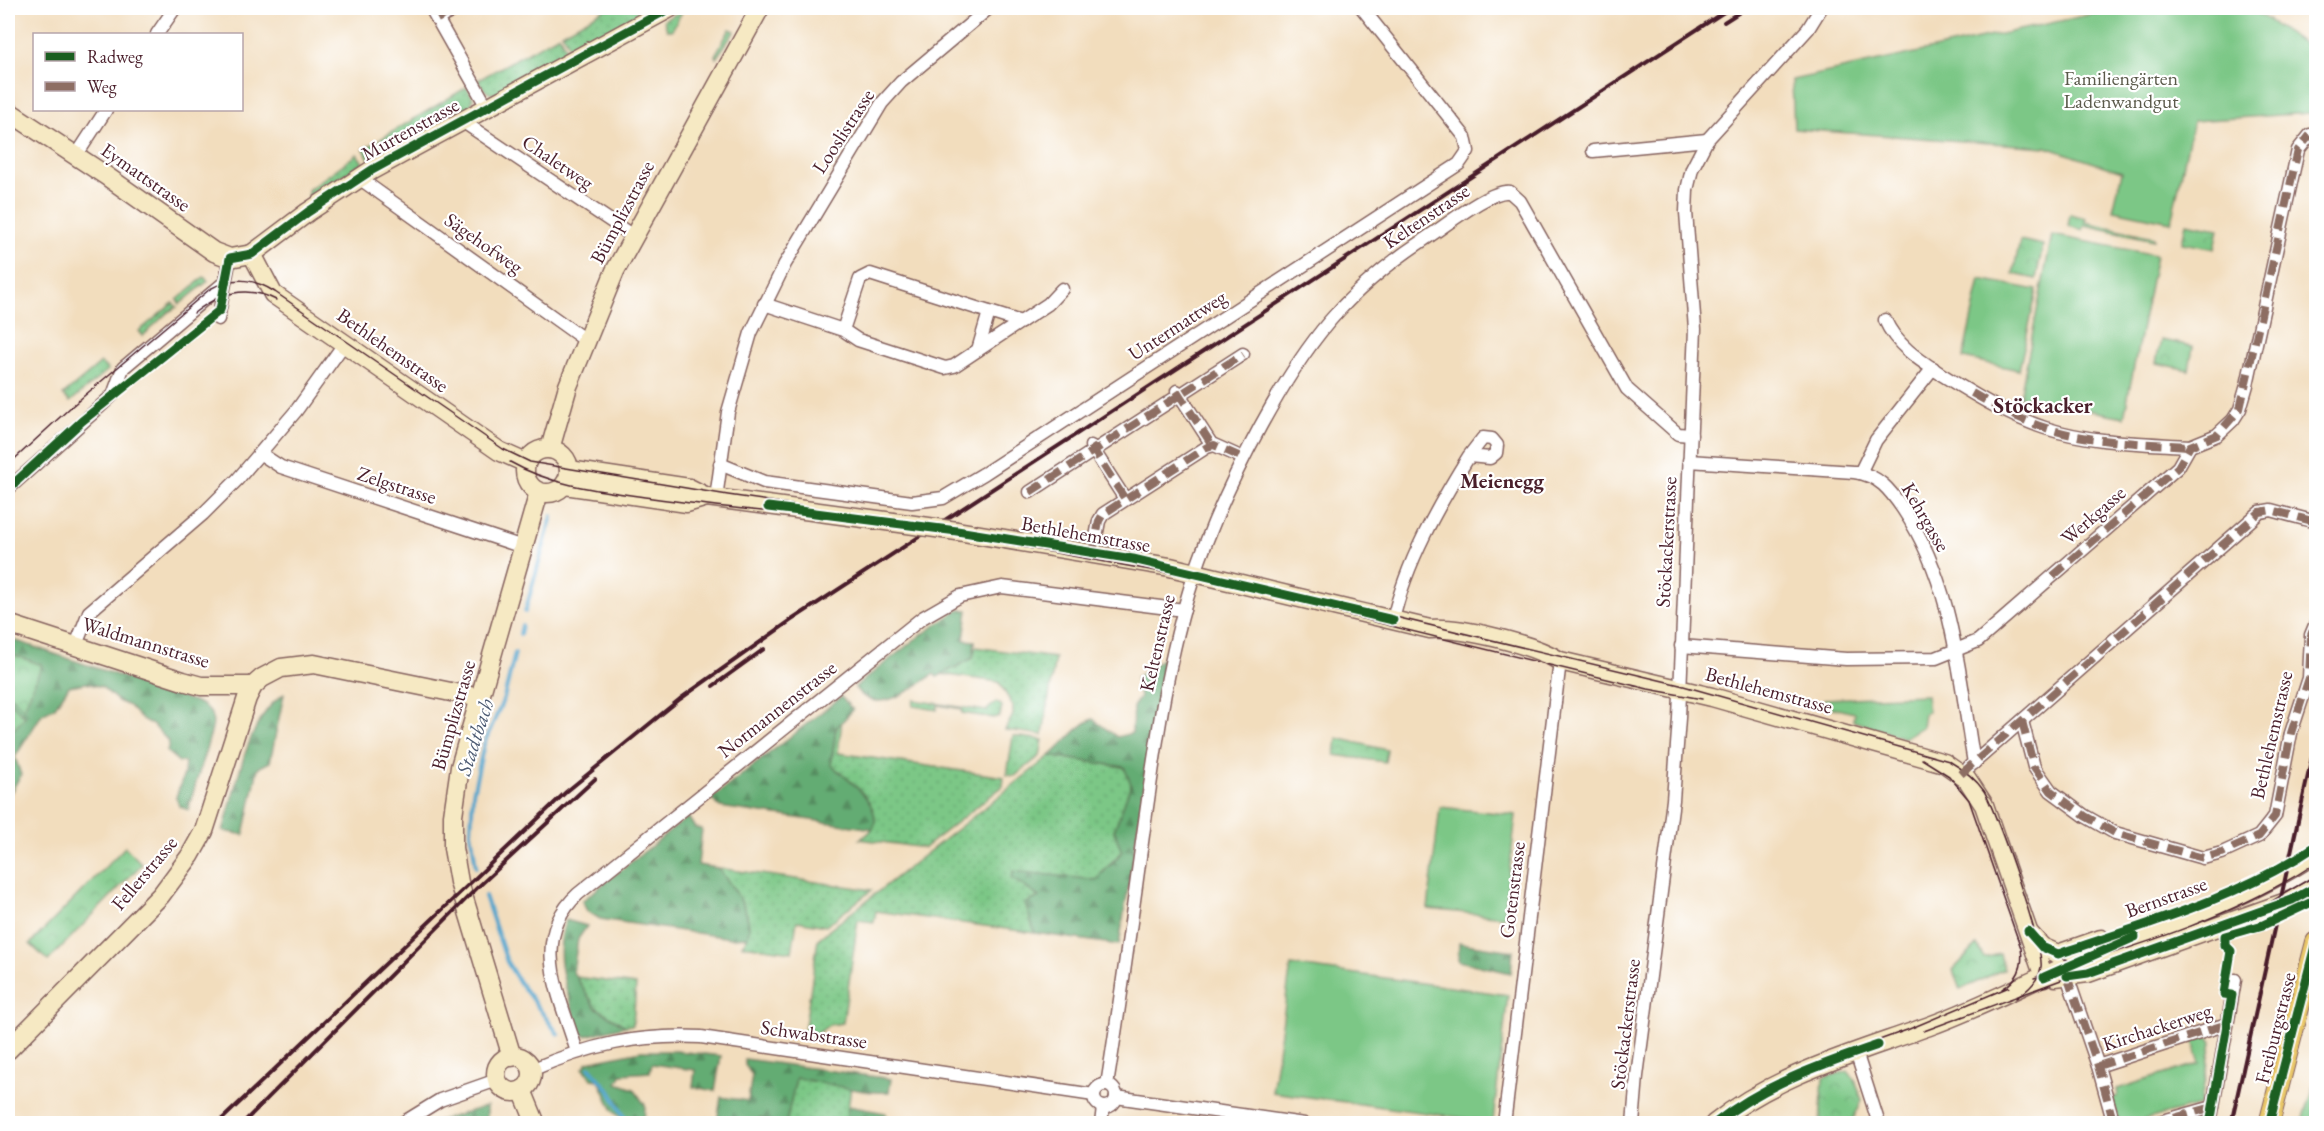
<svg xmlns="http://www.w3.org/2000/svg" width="2324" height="1131" font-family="'EB Garamond',serif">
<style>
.grass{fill:url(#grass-dots);stroke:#627358;stroke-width:1.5}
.forest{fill:url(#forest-firs);stroke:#57664f;stroke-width:1.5}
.park{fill:url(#park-crowns);stroke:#627358;stroke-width:1.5}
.garden{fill:#7bc786;stroke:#627358;stroke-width:1.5}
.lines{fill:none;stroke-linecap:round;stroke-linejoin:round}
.stream{stroke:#51a4cc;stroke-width:4}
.street-casing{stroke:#85625e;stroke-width:15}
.secondary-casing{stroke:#85625e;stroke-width:21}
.primary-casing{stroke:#85625e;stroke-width:22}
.street{stroke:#fff;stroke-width:12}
.secondary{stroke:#f6e9c3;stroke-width:18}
.primary{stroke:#e9c769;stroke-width:20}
.tram{stroke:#4a1f2b;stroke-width:1.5}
.rail{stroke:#4a1f2b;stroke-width:4}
.secondary-bridge-casing{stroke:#85625e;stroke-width:21;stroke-linecap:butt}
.secondary-bridge{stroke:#f6e9c3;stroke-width:18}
.quiet{stroke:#8d6e63;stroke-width:8;stroke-dasharray:15 8;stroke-linecap:butt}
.cycleway-casing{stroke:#fff;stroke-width:13}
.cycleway{stroke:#1b5e20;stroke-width:9}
.labels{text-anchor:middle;stroke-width:4.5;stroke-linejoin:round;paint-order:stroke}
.park-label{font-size:20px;fill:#5b5a4b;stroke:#fff}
.street-label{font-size:20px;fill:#4a1f2b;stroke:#fff}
.neighbourhood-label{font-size:21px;font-weight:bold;fill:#4a1f2b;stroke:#fff}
.water-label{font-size:21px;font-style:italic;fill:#4d5b73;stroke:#fff}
.quarter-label{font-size:22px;font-weight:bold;fill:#4a1f2b;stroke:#fff}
</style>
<defs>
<pattern id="grass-dots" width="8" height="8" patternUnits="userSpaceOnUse" patternTransform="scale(1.5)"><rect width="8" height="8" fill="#7bc786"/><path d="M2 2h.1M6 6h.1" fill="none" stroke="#6caa74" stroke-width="1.8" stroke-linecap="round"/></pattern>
<pattern id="forest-firs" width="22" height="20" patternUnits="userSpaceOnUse" patternTransform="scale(1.5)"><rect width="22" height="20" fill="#64ac73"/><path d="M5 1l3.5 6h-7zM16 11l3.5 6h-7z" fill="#548b5f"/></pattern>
<pattern id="park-crowns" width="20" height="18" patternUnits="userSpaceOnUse" patternTransform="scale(1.5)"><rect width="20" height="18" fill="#7bc786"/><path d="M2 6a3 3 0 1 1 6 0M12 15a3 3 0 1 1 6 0" fill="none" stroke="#6caa74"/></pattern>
</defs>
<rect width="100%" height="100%" fill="#fff"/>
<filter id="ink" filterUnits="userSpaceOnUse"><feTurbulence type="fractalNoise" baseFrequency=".0167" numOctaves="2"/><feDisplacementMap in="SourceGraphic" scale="12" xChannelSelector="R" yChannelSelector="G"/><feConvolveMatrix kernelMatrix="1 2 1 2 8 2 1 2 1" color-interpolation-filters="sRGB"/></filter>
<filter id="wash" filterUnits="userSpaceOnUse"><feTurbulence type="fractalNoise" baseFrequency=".008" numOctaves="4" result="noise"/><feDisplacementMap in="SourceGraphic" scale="24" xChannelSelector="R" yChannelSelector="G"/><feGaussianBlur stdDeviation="1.35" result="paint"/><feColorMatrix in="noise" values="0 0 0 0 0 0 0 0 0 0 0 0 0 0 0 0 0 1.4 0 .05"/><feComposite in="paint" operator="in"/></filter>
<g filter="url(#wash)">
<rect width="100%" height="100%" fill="#f2ddbd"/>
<!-- grass -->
<g class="grass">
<polygon points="607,8 654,8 572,51 562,33"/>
<polygon points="683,10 672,30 667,30 664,20"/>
<polygon points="730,29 735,31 716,58 715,55"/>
<path d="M 559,35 L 569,54 L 498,94 C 487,95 483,89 478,80 Z"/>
<polygon points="467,87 473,98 471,106 462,112 460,109 369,159 364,149"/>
<polygon points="357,154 363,163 308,198 308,190"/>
<polygon points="204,277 208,281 180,304 177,300"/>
<polygon points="173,303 177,307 168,312 143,336 139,331"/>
<polygon points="101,363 108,370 70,402 63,395"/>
<polygon points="975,647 1055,658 1043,735 1005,730 1013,715 1013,706 999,682 941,674 973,658"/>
<polygon points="914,700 986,711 996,702 1002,706 1000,716 994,718 962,713 962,709 938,705 937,710 913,706"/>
<path d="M 842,720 L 838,753 L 1004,777 L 1003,786 L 924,848 L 860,839 C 899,819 851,781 831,765 L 836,728 Z"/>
<polygon points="1013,736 1043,740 1040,756 1015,776 1007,775"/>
<polygon points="1050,756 1124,767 1132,784 1114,831 1122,851 1096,880 1012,878 1040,898 1026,904 1035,933 876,911 874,922 858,920 843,1023 829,1025 817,1034 804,1032 818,939"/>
<path d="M 718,868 L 872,890 L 826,926 L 797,921 L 792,952 L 742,945 C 762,922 732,887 718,868 Z"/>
<polygon points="576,977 636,985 633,1025 625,1026 595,1007"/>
<polygon points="795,1078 851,1087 846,1123 786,1124"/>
</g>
<!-- forest -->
<g class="forest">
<path d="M 958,610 L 968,610 L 964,640 L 975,641 L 973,658 L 937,677 L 934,674 C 914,688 875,719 855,687 L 914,640 Z"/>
<path d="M 8,638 L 196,702 C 209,707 215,715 212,729 L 188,810 L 179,806 L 176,797 L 184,774 L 185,762 L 179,762 L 167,752 L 169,742 L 154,726 L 140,718 L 129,706 L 118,701 L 102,687 L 86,683 L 69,686 L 55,707 L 42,714 L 15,757 L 21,775 L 8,797 L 8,735 L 25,717 L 8,700 Z"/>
<path d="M 1165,657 L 1119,945 L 1035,933 L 1025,904 L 1039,897 L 1012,878 L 1013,871 L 1096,880 L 1122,852 L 1114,831 L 1131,784 L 1124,767 L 1050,756 C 1065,744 1076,726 1093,719 L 1117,737 L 1132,733 L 1133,707 L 1140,697 L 1136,678 Z"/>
<path d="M 284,694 L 270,762 L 258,768 L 244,835 L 223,831 C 236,790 246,718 284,694 Z"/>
<path d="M 841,697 L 853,710 L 836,728 L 831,765 C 847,778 884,805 873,829 L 720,807 L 711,799 Z"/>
<path d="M 688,817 L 695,828 L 702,829 L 698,865 L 718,868 C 732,887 754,912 748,937 L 731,938 L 600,919 L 587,911 L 582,901 Z"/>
<path d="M 566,920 L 587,926 L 578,939 L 573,972 L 576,977 L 595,1007 L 625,1026 L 586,1036 L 580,1034 C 569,996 551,959 566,920 Z"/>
<polygon points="1459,943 1513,951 1511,973 1458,961"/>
<polygon points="641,1051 677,1051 721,1056 715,1091 693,1087 695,1070 652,1064 650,1072 622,1074 617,1083 634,1089 645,1105 644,1123 627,1123 613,1111 599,1080 592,1079 583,1068 588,1062"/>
<path d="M 745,1059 L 891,1079 L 889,1092 C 862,1094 824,1082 796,1078 L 786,1123 L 773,1123 L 759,1118 L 757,1123 L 717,1123 L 721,1097 L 748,1101 L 752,1075 L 745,1065 Z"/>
<polygon points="487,1106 487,1118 482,1123 432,1123"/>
<polygon points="848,1106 886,1113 885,1123 846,1123"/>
</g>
<!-- park -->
<g class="park">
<polygon points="2186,223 2219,229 2215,249 2182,243"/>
<polygon points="2020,240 2043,245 2036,279 2013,274"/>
<polygon points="2161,340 2193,346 2189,370 2156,363"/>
<polygon points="8,653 42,665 24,708 8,693"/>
<polygon points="1337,738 1387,750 1385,762 1335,755"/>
<polygon points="125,847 142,864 48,961 30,944"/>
<polygon points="1977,945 1984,958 2000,954 2004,969 1960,990 1953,970"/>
<polygon points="1847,1071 1855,1079 1862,1101 1851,1123 1820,1123 1823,1078"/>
</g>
<!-- garden -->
<g class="garden">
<polygon points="2119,8 2250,8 2316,52 2316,117 2310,113 2193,121 2171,222 2113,210 2122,172 2046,147 1794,129 1792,80"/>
<polygon points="2070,214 2086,218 2085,222 2154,237 2154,240 2085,225 2083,230 2068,226"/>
<polygon points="2052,235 2156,255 2124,417 2020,397"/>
<polygon points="1980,279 2037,290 2019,370 1963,358"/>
<polygon points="1926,695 1928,712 1924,713 1922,727 1904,738 1853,721 1854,713 1824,706 1824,699"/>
<polygon points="8,700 25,717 8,735"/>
<polygon points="1440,807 1516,815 1504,917 1428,909"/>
<polygon points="1291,965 1508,995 1493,1122 1272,1092"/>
<polygon points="2208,1036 2212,1042 2200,1105 2132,1123 2119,1122 2112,1098 2118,1096 2117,1089 2200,1063 2193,1041"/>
<polygon points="2316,1082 2316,1123 2302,1123"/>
</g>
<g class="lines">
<!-- stream -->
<g class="stream">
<polyline points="525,612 552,516"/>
<polyline points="520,634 522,625"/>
<polyline points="476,867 471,832 473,793 484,744 504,698 515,653"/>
<polyline points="485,896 507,962 519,982 558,1034"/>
<polyline points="589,1067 610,1091 628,1124"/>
</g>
</g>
</g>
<g filter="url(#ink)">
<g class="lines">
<!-- street casing -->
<g class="street-casing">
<g id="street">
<polyline points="431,8 487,107"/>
<polyline points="437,19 458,8"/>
<polyline points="157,34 175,8"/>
<polyline points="462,121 633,236"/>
<polyline points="1593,151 1707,140"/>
<polyline points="76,156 106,110"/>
<polyline points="359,178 585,340"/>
<polyline points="764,304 843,330 858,340 945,368 954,366 978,350 989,312 870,274 860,279 843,330"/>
<polyline points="989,312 1021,322"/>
<polyline points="218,319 230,258"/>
<path d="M 1885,320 C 1897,347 1921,361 1944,376 C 1976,396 2009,416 2045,428 C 2092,443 2142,443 2190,446"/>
<polyline points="978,350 1048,304 1062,289"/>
<polyline points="1177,391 1212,445"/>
<polyline points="1091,446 1125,499"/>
<polyline points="261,454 281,467 523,547"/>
<path d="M 1689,461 L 1854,472 C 1879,475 1890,490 1903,509 C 1954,585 1959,676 1974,763"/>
<polyline points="720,464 764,482 912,502 943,498 985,473 1459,164 1468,151 1465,137 1362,8"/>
<polyline points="1860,473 1876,440 1933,368"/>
<polyline points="8,489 113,395 123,368 225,282"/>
<polyline points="1030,492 1243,354"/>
<polyline points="716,498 728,412 751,333 785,264 882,103 901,82 989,8"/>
<polyline points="1093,553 1099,521 1103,514 1207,447 1214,445 1243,458"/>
<path d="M 1393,620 C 1406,562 1438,506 1469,456 L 1490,458 L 1496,453 L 1497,445 L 1492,439 L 1483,438 L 1469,456"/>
<polyline points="76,645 89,612 203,514 237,480 296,411 344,344"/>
<polyline points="1681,646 1846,659 1936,658 1978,641 2178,467 2190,446 2217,435 2233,420 2240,409 2247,385 2298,150 2310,135"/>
<polyline points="2022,721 2034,767 2051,791 2085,816 2115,833 2203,858 2222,853 2259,836 2275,816 2291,733 2309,678 2311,635 2316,623"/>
<polyline points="1969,767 2260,512 2271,510 2316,522"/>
<polyline points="2067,976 2098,1066 2114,1124"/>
<path d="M 577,1052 C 561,997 528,940 578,894 L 922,618 L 960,596 L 1002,587 L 1184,610"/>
<polyline points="1856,1052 1879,1124"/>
<polyline points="2098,1066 2227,1024"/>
<path d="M 531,1070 C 589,1045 638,1034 701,1037 L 1094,1095"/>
<circle cx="1105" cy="1096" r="11"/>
<path d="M 1107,1085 C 1121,999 1132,914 1144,828 C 1156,744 1167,660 1193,579 C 1210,527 1234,475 1260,427 C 1305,344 1344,292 1425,239 C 1443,228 1490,189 1510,192 L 1520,201 L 1627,389 L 1678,434 L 1691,435"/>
<polyline points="1116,1097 1304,1124"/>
<polyline points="401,1124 440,1100 497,1080"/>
<polyline points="1101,1124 1103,1107"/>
<polyline points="1504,1124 1560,661"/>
<polyline points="1633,1124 1637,1076 1673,800 1679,718 1695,329 1686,212 1687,190 1692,169 1707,140 1808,29 1821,8"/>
<polyline points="2152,1124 2213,1107"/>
<polyline points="2210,1124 2235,980"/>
</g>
</g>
<!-- secondary casing -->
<g class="secondary-casing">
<g id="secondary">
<polyline points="8,111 105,175 214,252 230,258 252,254 308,212 372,170 670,8"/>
<polyline points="252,254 273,294 499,451 526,463"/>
<circle cx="547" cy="471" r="22"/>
<polyline points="550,449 568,386 615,271 760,8"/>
<polyline points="569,470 689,488 707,497 893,522"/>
<polyline points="565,485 687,503 707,497"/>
<path d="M 957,531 L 1170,567 L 1430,629 C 1462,627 1533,644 1560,661 L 1712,697 L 1944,763 L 1967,779 L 1984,805 L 2044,977"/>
<polyline points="8,624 183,681 201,686 253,686"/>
<polyline points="2030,934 2042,947 2058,954 2101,939"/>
<polyline points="2055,977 2088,973 2292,900 2316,887"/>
<polyline points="8,1050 161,895 190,856 204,831 247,698 253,686 262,678 281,668 314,664 480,698"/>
<circle cx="514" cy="1074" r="18"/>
<polyline points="512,1057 459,882 453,848 453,815 460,767 539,492"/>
<polyline points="522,1090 536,1124"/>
<path d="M 1714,1124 C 1778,1073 1856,1053 1932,1025 C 1986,1005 2036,978 2090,956 C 2166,925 2248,899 2316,853"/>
</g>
</g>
<!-- primary casing -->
<g class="primary-casing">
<polyline id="primary" points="2269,1124 2316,942"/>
</g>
<!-- street -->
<use href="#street" class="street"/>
<!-- secondary -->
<use href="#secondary" class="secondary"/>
<!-- primary -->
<use href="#primary" class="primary"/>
<!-- tram -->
<g class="tram">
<path d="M 194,313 C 219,293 246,284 276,300"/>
<path d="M 510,462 C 554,487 603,491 652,498 C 717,507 783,513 848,520"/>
<path d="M 8,465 L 71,407 L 210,289 C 233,276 253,278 275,292 L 503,449 L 530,462 L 728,495 L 1094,548 L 1199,570 L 1680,685 L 1949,761 C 1963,769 1975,778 1984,791 C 1996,811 2044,947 2041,967 C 2039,981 2027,991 2016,998"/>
<polyline points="943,533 1195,578 1648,689 1702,699"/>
<path d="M 1922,759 L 1949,776 L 1969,800 L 2021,948 C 2024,966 2018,980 2002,989"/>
<polyline points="2237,915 2267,904 2316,875"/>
<path d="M 2039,939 C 2049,954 2062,961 2079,961"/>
<path d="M 2034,978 C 2130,948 2232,919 2316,863"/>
<polyline points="1924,1031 2096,967"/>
<polyline points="1707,1124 1748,1095 1791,1072 1907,1030 2009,987"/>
</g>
<!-- rail -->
<g class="rail">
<polyline points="1724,22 1746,8"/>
<polyline points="713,686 764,649"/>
<polyline points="217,1124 566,792 680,699 790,621 1730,8"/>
<polyline points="242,1124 477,888 595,779"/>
<polyline points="2231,1124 2316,739"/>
</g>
<!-- secondary-bridge casing -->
<g class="secondary-bridge-casing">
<polyline id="secondary-bridge" points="893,522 957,531"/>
</g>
<!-- secondary-bridge -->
<use href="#secondary-bridge" class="secondary-bridge"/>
<!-- quiet -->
<g class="quiet">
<polyline points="437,19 458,8"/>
<polyline points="1177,391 1212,445"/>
<path d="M 1972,393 C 1995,406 2018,419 2043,427 C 2090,443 2141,443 2190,446"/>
<polyline points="1091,446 1125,499"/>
<polyline points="1030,492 1243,354"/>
<polyline points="1093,553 1099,521 1103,514 1207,447 1214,445 1243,458"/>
<polyline points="2053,576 2178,467 2190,446 2217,435 2240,409 2298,150 2310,135"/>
<polyline points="2022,721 2034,767 2051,791 2085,816 2115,833 2203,858 2222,853 2259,836 2275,816 2291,733 2309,678 2311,635 2316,623"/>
<polyline points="1961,774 2260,512 2271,510 2316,522"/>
<polyline points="2067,976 2098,1066 2114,1124"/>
<polyline points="2098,1066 2227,1024"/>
<polyline points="2152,1124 2213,1107"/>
</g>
<!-- cycleway casing -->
<g class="cycleway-casing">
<g id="cycleway">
<polyline points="8,489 82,421 220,310 230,258 252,254 308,212 372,170 670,8"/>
<polyline points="768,507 957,531 1133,559 1393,620"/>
<path d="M 2028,931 L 2042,947 L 2058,954 C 2146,924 2239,898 2316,846"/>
<polyline points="2067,976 2088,973 2292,900 2316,887"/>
<polyline points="2044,977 2135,937"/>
<path d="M 1714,1124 C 1763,1085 1819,1065 1878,1045"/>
<polyline points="2210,1124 2232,995 2224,994 2231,951 2225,945 2225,936 2263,925 2316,900"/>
<polyline points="2269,1124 2316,942"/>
</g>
</g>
<!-- cycleway -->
<use href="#cycleway" class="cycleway"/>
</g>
</g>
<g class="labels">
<!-- park labels -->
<g class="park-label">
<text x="2121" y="85">Familiengärten<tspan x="2121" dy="23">Ladenwandgut</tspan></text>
</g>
<!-- street labels -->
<g class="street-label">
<text transform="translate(410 129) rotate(-29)" y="7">Murtenstrasse</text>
<text transform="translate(843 131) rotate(-57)" y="7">Looslistrasse</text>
<text transform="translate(558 162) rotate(34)" y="7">Chaletweg</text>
<text transform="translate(146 177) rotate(35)" y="7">Eymattstrasse</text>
<text transform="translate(622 212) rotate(-62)" y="7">Bümplizstrasse</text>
<text transform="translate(1426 216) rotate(-34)" y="7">Keltenstrasse</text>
<text transform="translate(484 243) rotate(35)" y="7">Sägehofweg</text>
<text transform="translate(1177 325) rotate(-33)" y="7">Untermattweg</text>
<text transform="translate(393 350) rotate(35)" y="7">Bethlehemstrasse</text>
<text transform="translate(397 485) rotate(18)" y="7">Zelgstrasse</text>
<text transform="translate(2093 515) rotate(-41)" y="7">Werkgasse</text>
<text transform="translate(1926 517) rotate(60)" y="7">Kehrgasse</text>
<text transform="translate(1086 534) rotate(10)" y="7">Bethlehemstrasse</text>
<text transform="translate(1666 542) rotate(-87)" y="7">Stöckackerstrasse</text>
<text transform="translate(146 642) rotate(17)" y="7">Waldmannstrasse</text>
<text transform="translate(1157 643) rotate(-77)" y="7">Keltenstrasse</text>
<text transform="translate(1769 690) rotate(15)" y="7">Bethlehemstrasse</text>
<text transform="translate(777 709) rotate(-38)" y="7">Normannenstrasse</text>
<text transform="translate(453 715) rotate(-74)" y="7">Bümplizstrasse</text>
<text transform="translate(2271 735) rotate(-77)" y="7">Bethlehemstrasse</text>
<text transform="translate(144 873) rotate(-50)" y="7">Fellerstrasse</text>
<text transform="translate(1512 890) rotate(-83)" y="7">Gotenstrasse</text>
<text transform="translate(2166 897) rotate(-20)" y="7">Bernstrasse</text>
<text transform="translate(1625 1024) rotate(-83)" y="7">Stöckackerstrasse</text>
<text transform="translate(2157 1027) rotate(-18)" y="7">Kirchackerweg</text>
<text transform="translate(2275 1028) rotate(-76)" y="7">Freiburgstrasse</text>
<text transform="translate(814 1034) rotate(8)" y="7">Schwabstrasse</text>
</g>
<!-- neighbourhood labels -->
<g class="neighbourhood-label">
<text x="1502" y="488">Meienegg</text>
</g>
<!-- water labels -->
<g class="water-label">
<text transform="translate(475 737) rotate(-72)" y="7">Stadtbach</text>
</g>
<!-- quarter labels -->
<g class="quarter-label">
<text x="2043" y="413">Stöckacker</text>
</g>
</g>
<!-- margin -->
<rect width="2324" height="1131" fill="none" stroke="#fff" stroke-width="30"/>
<!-- legend -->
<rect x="33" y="33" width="210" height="78" fill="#ffffff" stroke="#b7a5aa" stroke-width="1.5"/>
<rect x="45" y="52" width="30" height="9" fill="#1b5e20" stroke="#b7a5aa" stroke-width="1.5"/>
<text x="87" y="63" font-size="18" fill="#4a1f2b">Radweg</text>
<rect x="45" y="82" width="30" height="9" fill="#8d6e63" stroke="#b7a5aa" stroke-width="1.5"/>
<text x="87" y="93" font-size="18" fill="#4a1f2b">Weg</text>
</svg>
